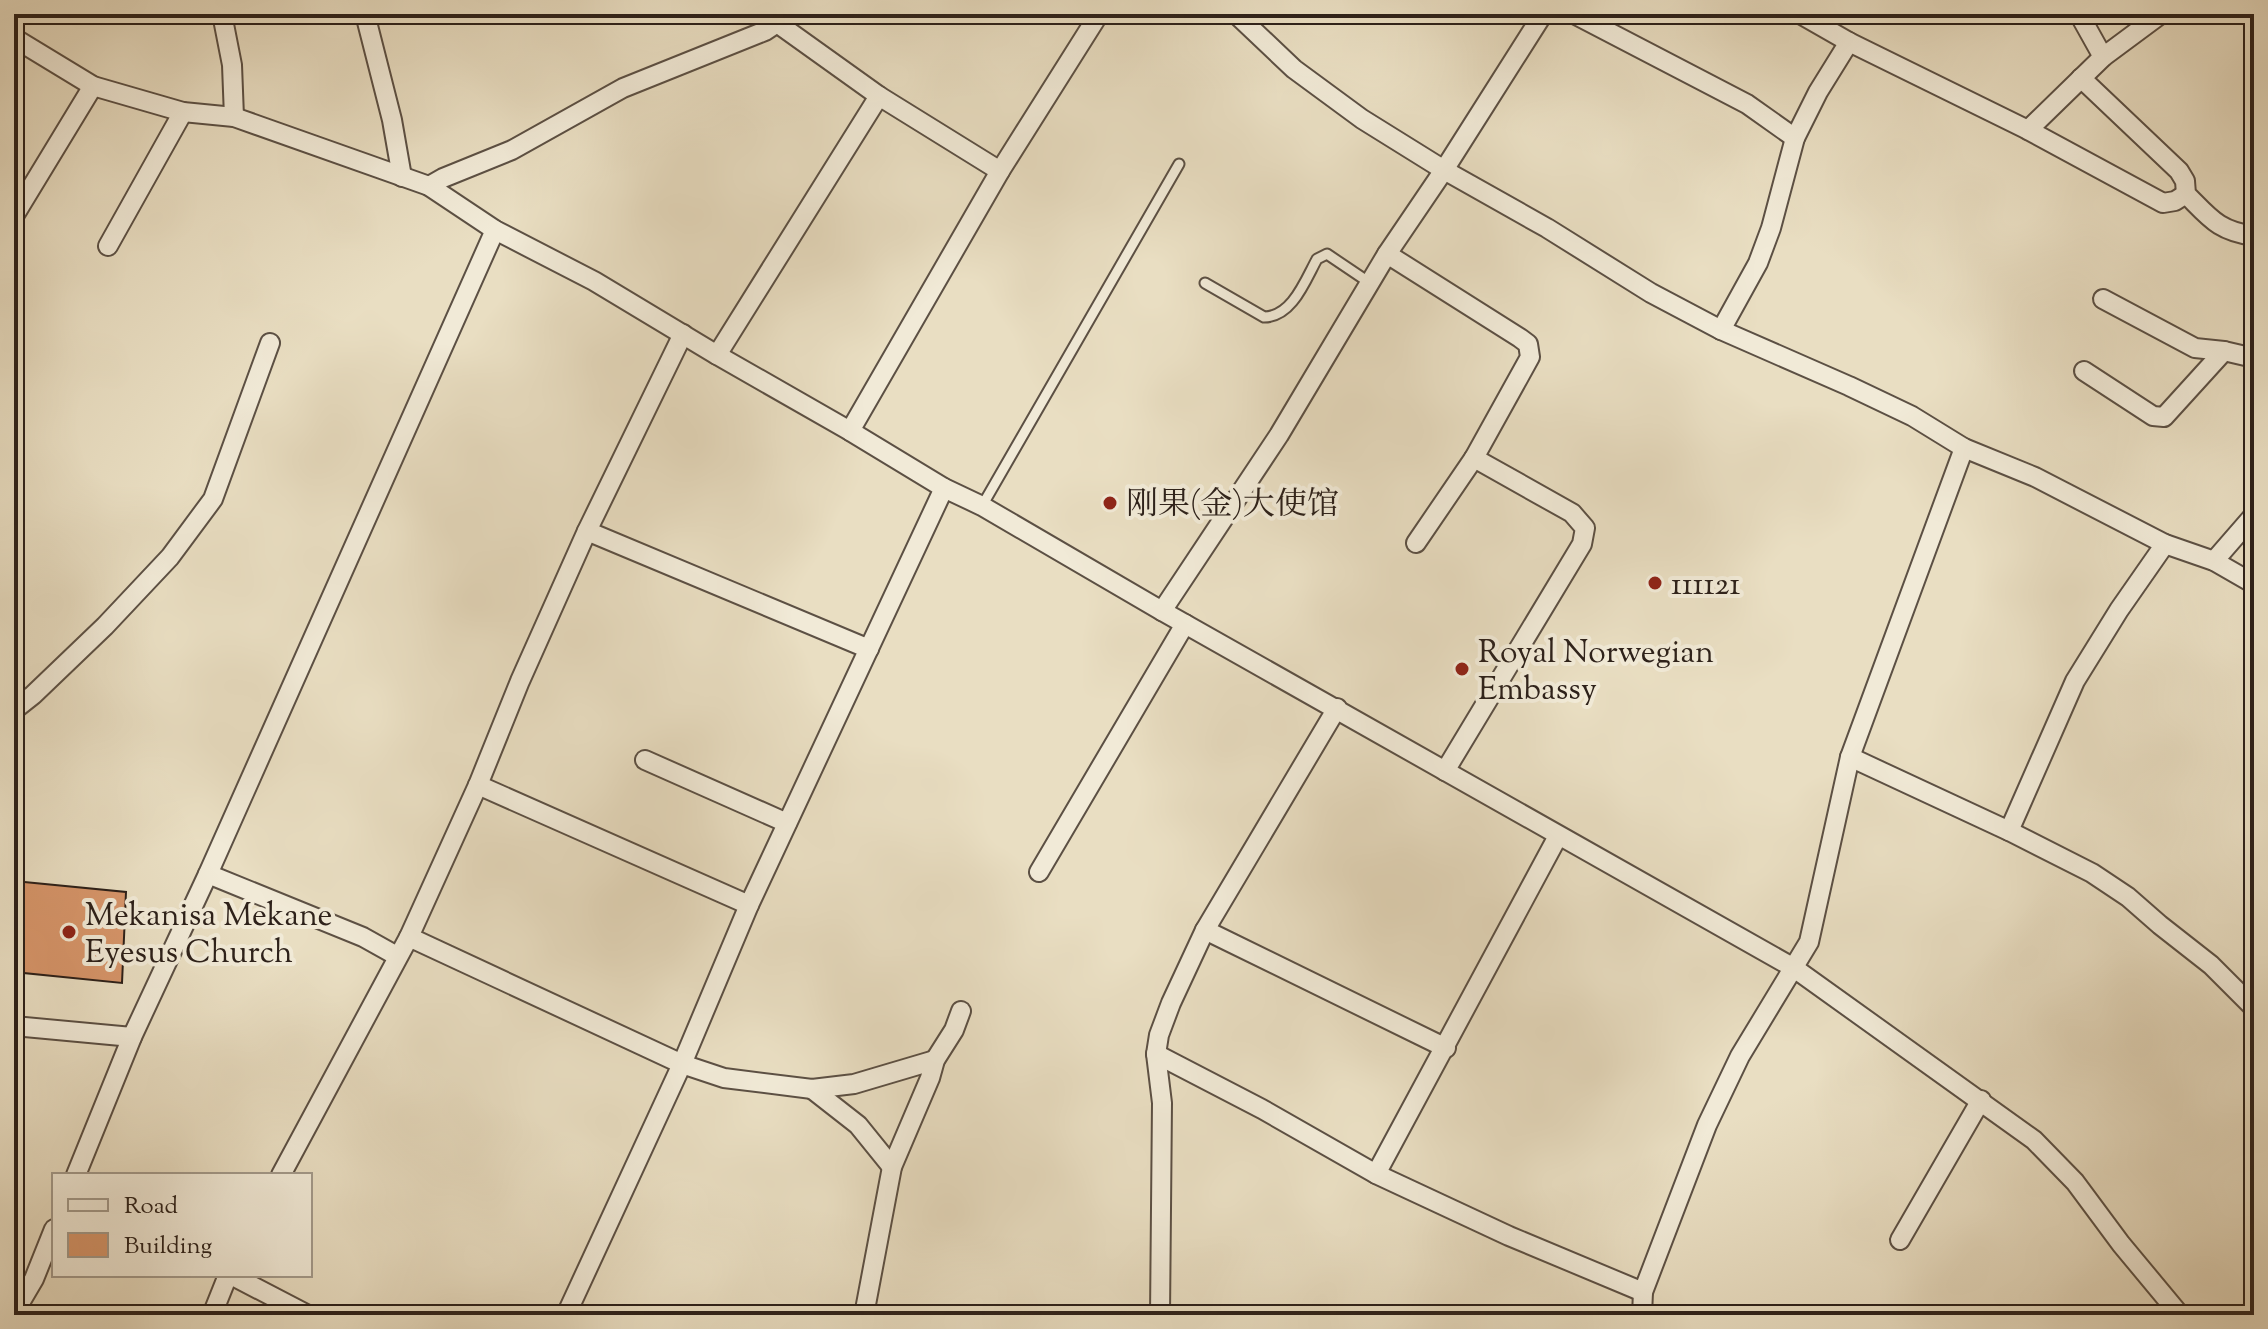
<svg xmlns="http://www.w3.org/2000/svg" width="2268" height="1329" font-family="'Sorts Mill Goudy','Noto Serif SC',serif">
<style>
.building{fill:#d7966b;stroke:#2d211a;stroke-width:2}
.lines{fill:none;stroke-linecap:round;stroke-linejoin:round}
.lane-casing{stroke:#5c5044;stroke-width:13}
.street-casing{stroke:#5c5044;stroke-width:22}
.lane{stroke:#f1ead7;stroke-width:9}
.street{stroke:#f1ead7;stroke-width:18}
.poi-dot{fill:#8f2418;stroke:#f1ead7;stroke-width:3}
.labels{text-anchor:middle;stroke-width:8;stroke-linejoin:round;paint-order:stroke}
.poi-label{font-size:32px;fill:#2d211a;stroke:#f1ead7;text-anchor:start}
</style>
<rect width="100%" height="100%" fill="#e9dec2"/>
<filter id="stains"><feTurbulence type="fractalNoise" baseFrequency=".0025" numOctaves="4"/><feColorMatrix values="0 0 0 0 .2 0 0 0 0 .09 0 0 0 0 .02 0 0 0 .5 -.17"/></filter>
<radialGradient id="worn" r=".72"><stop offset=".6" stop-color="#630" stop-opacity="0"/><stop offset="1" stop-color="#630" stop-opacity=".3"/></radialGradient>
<!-- building -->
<polygon class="building" points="14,881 126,892 122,983 14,972"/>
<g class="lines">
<!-- lane casing -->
<g class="lane-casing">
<g id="lane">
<path d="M 1205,283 L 1264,317 C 1292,317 1305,281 1317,259 L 1327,254 L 1370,283"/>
<polyline points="982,506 1179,164"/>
</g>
</g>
<!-- street casing -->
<g class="street-casing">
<g id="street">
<polyline points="222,14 232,65 234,117"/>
<polyline points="365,14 392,120 402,177"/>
<polyline points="1236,14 1294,69 1362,119 1444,170 1547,228 1651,293 1721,330 1849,386 1912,416 1964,448 2035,477 2165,544 2214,561 2254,584"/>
<polyline points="1574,14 1747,104 1795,138"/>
<polyline points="1800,14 1849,42 2028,130 2163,203 2175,201 2186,194"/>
<polyline points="2079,14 2103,57"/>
<polyline points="777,23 879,96 1000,171"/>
<polyline points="14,38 93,86 183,112 234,117 429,186 495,230 594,281 717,355 850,431 944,488 982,506 1162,611 1794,968 2034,1140 2075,1182 2121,1244 2180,1315"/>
<path d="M 2081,78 L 2179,171 L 2185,181 L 2186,194 C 2210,218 2218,231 2254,236"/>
<polyline points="2028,130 2103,57 2161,14"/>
<polyline points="429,186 443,178 512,150 623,88 765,31 777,23 784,14"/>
<polyline points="14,216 93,86"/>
<polyline points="108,246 183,112"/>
<polyline points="1387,254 1520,338 1528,344 1530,357 1474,458 1416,543"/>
<polyline points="2103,299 2195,348 2224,351 2254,358"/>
<polyline points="1721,330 1758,263 1771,228 1795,138 1818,92 1849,42"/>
<polyline points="717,355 879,96"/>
<polyline points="2084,371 2153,416 2164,417 2224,351"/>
<polyline points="850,431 1000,171 1099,14"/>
<polyline points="587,531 869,649"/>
<polyline points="2214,561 2254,515"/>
<polyline points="1162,611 1279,435 1387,254 1444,170 1543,14"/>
<polyline points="14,710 33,695 105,626 170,557 213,499 270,343"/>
<polyline points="1850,757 2009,831 2075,681 2119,610 2165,544"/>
<polyline points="645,760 787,823"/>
<polyline points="1445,771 1582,544 1585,528 1572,513 1474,458"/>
<polyline points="478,785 749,905"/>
<polyline points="2009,831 2092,873 2128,897 2160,925 2211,965 2254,1008"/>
<polyline points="1039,872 1185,624"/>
<polyline points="208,874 495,230"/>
<polyline points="1205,930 1446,1048"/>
<polyline points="409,937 682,1064 724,1078 812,1089 854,1084 935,1060"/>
<polyline points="14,1026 132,1037"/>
<polyline points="1156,1054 1262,1109 1376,1174 1558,836"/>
<polyline points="812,1089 858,1125 892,1167"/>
<polyline points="1376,1174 1509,1236 1643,1292"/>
<polyline points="76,1175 132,1037 208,874 363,937 397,956"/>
<polyline points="281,1175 409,937 478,785 520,681 587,531 683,334"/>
<polyline points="1900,1240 1981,1100"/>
<polyline points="231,1275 308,1315"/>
<polyline points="14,1313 34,1279 54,1229"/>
<polyline points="212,1315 228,1275"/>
<polyline points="566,1315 682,1064 749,905 944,488"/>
<polyline points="864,1315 892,1167 930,1078 935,1060 954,1030 961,1011"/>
<polyline points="1160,1315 1162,1103 1156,1054 1159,1035 1171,1003 1205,930 1337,708"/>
<polyline points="1642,1315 1643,1292 1707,1125 1740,1056 1809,942 1850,757 1964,448"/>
</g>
</g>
<!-- lane -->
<use href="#lane" class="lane"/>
<!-- street -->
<use href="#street" class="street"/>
</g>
<!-- markers -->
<g class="poi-dot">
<circle cx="1110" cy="503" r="8"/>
<circle cx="1655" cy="583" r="8"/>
<circle cx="1462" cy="669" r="8"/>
<circle cx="69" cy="932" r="8"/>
</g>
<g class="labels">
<!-- poi labels -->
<g class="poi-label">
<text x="1126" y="514">刚果(金)大使馆</text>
<text x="1671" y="594">111121</text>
<text x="1478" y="662">Royal Norwegian<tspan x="1478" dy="37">Embassy</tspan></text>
<text x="85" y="925">Mekanisa Mekane<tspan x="85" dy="37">Eyesus Church</tspan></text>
</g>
</g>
<!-- margin -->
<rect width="2268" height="1329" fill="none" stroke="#e9dec2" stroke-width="48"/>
<rect x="16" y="16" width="2236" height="1297" fill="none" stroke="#2d211a" stroke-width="4"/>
<rect x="24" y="24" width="2220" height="1281" fill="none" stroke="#2d211a" stroke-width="2"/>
<!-- legend -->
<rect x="52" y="1173" width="260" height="104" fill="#f1ead7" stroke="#a39a8b" stroke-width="2"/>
<rect x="68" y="1199" width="40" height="12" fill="#f1ead7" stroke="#a39a8b" stroke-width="2"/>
<text x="124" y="1213" font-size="24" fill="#2d211a">Road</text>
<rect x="68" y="1233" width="40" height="24" fill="#d7966b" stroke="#a39a8b" stroke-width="2"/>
<text x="124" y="1253" font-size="24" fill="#2d211a">Building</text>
<rect width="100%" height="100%" filter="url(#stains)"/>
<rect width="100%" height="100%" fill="url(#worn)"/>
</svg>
